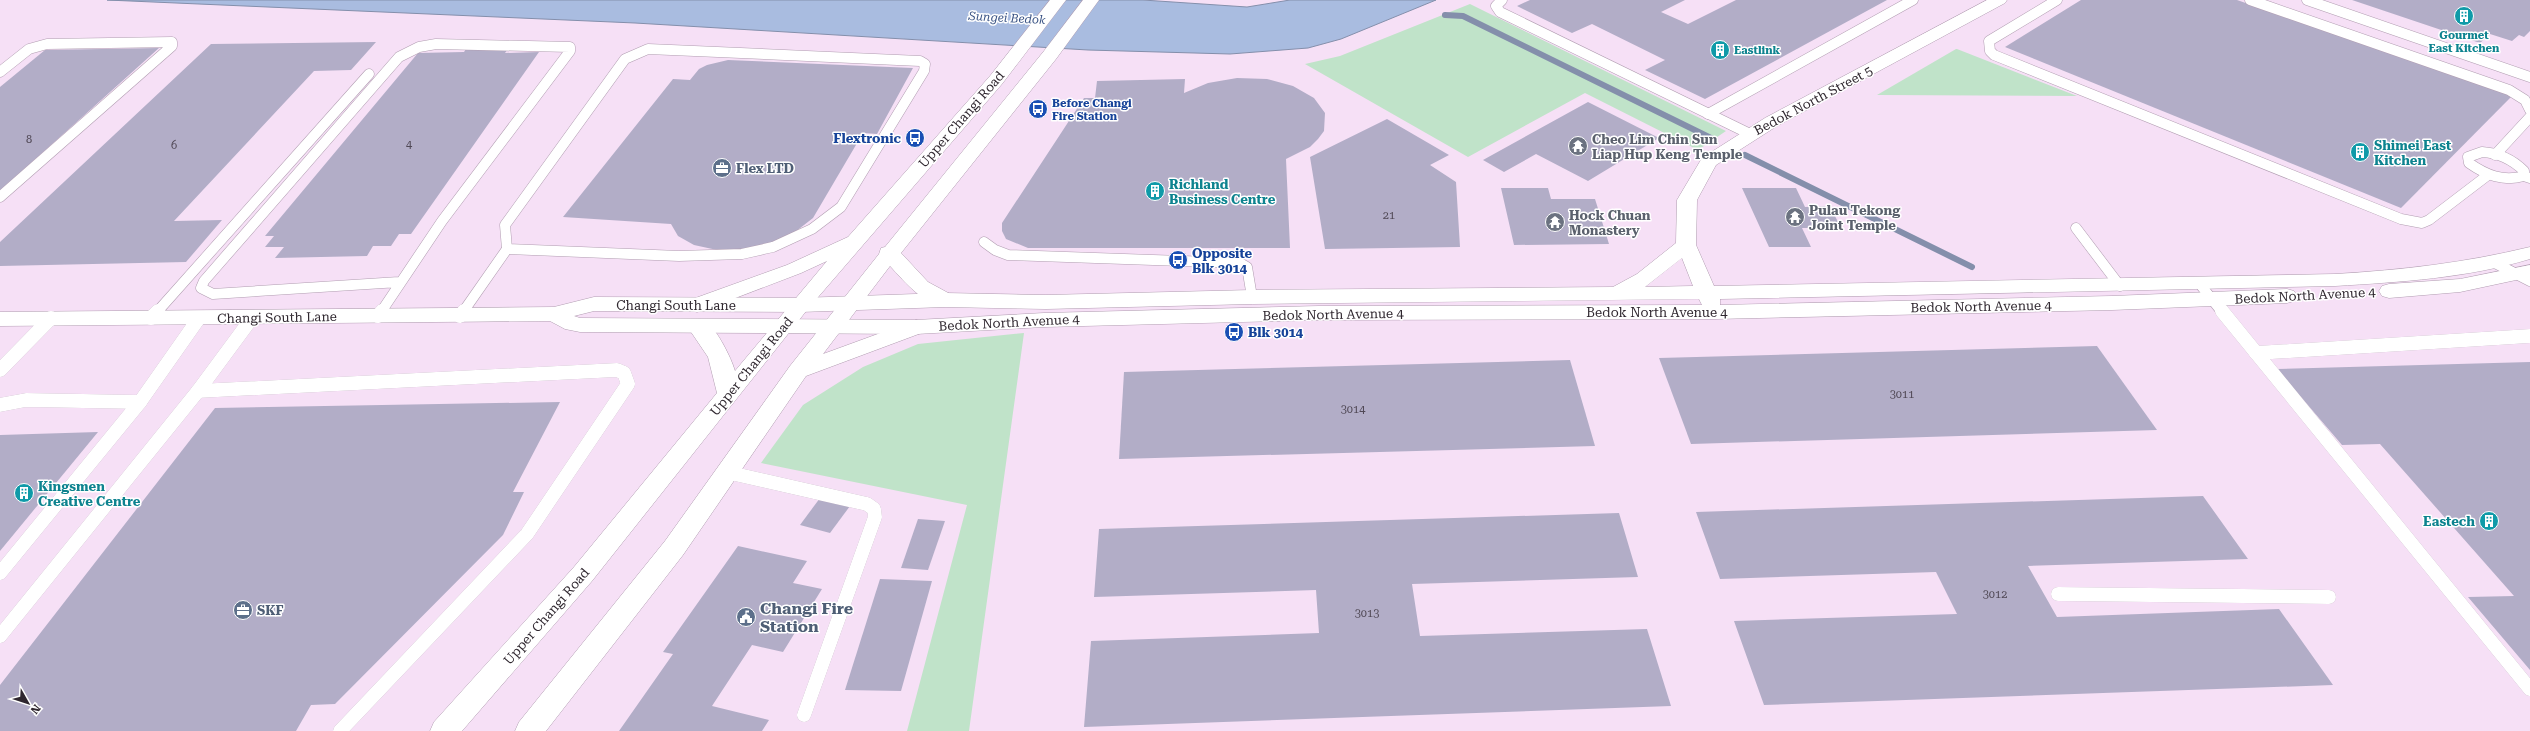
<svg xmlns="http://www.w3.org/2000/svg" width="2530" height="731" font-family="'Roboto Serif',serif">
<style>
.green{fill:#c0e3c9}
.water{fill:#a9bce0;stroke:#848fab}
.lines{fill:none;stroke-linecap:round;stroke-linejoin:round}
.stream{stroke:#848fab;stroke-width:6}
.building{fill:#b2adc7}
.service-far1-casing{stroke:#b19db1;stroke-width:11}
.service-casing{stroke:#b19db1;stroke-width:14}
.minor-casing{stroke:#b19db1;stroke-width:1}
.tertiary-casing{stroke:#b19db1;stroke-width:1}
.service-far1{stroke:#fff;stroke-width:10}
.service{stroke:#fff;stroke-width:14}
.minor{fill:#fff;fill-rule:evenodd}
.tertiary{fill:#fff;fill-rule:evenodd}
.labels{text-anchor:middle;stroke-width:3;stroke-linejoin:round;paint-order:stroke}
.far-culture-label{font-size:11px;font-weight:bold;fill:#0d838f;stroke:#fff}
.far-transit-label{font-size:11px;font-weight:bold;fill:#164399;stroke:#fff;text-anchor:start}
.number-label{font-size:11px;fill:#504855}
.far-water-label{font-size:12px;font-style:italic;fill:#3b5485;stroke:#fff}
.street-label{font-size:13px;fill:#2f272f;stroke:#fff}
.transit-label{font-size:13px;font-weight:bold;fill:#164399;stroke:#fff;text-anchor:start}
.worship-label{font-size:13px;font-weight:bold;fill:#5b616d;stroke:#fff;text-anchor:start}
.culture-label{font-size:13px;font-weight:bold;fill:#0d838f;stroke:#fff;text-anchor:start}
.service-label{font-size:13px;font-weight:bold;fill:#4e5e75;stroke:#fff;text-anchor:start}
.near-service-label{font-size:16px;font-weight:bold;fill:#4e5e75;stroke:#fff;text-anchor:start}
</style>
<rect width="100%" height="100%" fill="#f6e0f6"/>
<!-- green -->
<g class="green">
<polygon points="1470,4 1726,131 1698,150 1585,93 1468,157 1305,64 1340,56"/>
<polygon points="1956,49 1957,49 2077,96 1877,95"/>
<polygon points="1024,333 969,731 907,731 967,505 761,463 803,405 863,367 918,344"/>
</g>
<!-- water -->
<polygon class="water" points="107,0 1143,0 1247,7 1290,0 1436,0 1341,39 1308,48 1230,54 1088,50 635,23"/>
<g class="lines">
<!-- stream -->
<g class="stream">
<polyline points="1445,15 1463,16 1715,140"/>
<polyline points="1745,155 1972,267"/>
</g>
</g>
<!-- building -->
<g class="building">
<polygon points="1530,0 1685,0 1661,12 1688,24 1736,0 1887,0 1705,99 1645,70 1665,60 1592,24 1572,33 1517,6"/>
<polygon points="2081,0 2237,0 2512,96 2401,208 2005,47"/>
<polygon points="2352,0 2530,0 2530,31 2524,37 2519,35 2512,41 2490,34 2480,43"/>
<polygon points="376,42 351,70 314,71 174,221 222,220 186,262 0,266 0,242 211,44"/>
<polygon points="511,45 505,53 539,52 411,234 399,234 391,246 373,246 367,256 275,258 284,247 265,247 274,236 265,236 418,53 464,52 468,46"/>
<polygon points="159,48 0,191 0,87 45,50"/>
<polygon points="728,60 913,68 877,134 863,133 813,218 795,232 771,243 744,249 717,250 694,245 678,236 671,224 563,217 673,79 690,80 699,69 707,65"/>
<polygon points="1237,78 1267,79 1293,86 1314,98 1325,113 1324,131 1318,139 1310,147 1286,159 1290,248 1028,248 1006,239 1002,231 1002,223 1084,98 1095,98 1097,81 1185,79 1184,93 1208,83"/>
<polygon points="1588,102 1659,138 1588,181 1536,154 1504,172 1483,160"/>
<polygon points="1387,119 1449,155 1430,165 1456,182 1460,247 1325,249 1310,157"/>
<polygon points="1501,188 1548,188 1551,199 1595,199 1609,244 1514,245"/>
<polygon points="1742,188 1796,188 1805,207 1830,206 1841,228 1802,228 1811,247 1769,247"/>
<polygon points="2097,346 2157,430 1691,444 1659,358"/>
<polygon points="1570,360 1595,446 1119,459 1124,372"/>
<polygon points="2530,362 2530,670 2468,597 2514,596 2380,444 2342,445 2277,369"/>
<polygon points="560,402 513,492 524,492 503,535 335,704 311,705 296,731 0,731 0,685 215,408"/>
<polygon points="98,432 0,551 0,435"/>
<polygon points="2203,496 2248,559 2028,566 2057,617 2279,609 2333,685 1764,705 1734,621 1957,614 1936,572 1720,579 1696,512"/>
<polygon points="820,498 850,506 830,533 800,525"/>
<polygon points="1619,513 1638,577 1412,584 1420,636 1647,629 1671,706 1084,727 1091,641 1319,633 1316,590 1094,597 1099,529"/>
<polygon points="918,519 945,521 928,570 901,568"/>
<polygon points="738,546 807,561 793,583 822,589 783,652 752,645 712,706 769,720 762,731 619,731 673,654 663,652"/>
<polygon points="880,579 932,581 901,691 845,690"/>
</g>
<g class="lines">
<!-- service-far1 casing -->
<g class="service-far1-casing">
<g id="service-far1">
<polyline points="1502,0 1496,6 1500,12 1750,134"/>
<polyline points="2057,0 1989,41 1990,51 1994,55 2401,219 2422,223 2429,220 2488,175"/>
<polyline points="2250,0 2509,90 2525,100 2530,110"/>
<polyline points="2307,0 2530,77"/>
<polygon points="648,49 920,61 925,64 924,71 841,207 812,229 773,247 742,254 679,256 507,249 505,225 625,59"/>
<polyline points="0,72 29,49 47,44 172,42 172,46 0,197"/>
<polyline points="1708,114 1913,0"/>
<path d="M 2482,152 C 2499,153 2512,159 2524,171 L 2524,176 C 2503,182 2486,175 2469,163 L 2468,157 Z"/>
<polyline points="2495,155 2530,117"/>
<polyline points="2524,176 2530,178"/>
<polyline points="2076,228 2120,286"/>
<polyline points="984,242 995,250 1008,255 1240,263 1247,267 1252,297"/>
<polyline points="2495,263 2530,281"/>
<polyline points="2199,283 2222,312"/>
<polyline points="157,312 369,74"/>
<polyline points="381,312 442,221 570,51 570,47 436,44 419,47 399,57 204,281 201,288 213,294 399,282"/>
<polyline points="463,312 507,249"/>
</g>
</g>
<!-- service casing -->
<g class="service-casing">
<g id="service">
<polyline points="2222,311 2530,689"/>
<polyline points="378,316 382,311"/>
<polyline points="460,316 464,311"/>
<polyline points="151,318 158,311"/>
<polyline points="2256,353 2530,336"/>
<polyline points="0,370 51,318"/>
<polyline points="198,391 617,370 624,373 628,384 527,534 340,731"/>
<polyline points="0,405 26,400 140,402"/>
<polyline points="726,472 867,504 874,509 875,517 804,715"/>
<polyline points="0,573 140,402 199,318"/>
<polyline points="2058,594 2329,597"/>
<polyline points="0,636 198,391 252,318"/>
</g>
</g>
<!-- minor casing -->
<g class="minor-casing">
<g id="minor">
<path d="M 1987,0 L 2007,0 L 2005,3 L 1777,126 L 1716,165 L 1697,200 L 1696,245 L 1714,286 L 2335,274 C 2402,270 2464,263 2530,247 L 2530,259 C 2467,278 2401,282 2335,286 L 1720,299 L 1720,305 L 2112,296 L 2287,289 L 2294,291 L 2297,296 L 2294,301 L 2287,303 L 2112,310 L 1715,319 L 1319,320 L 1044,327 L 916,334 L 580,332 L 565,329 L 550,321 L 0,326 L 0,312 L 554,307 L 594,297 L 800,298 L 945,293 L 1046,295 L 1252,290 L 1613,287 L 1637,274 L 1676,243 L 1677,200 L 1702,158 L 1765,118 ZM 1682,258 L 1693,286 L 1645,287 ZM 1699,299 L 1702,305 L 1319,306 L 1044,313 L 916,320 L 580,318 L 574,316 L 594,311 L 800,312 L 945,307 L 1046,309 L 1252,304 Z"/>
<polygon points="2530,265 2530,277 2460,292 2389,298 2382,296 2379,291 2382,286 2389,284 2460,279"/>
</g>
</g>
<!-- tertiary casing -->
<g class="tertiary-casing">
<g id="tertiary">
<path d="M 1050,0 L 1066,0 L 1002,84 L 807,310 L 592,581 L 462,731 L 430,731 L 434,722 L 574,567 L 717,393 L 708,357 L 687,326 L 690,321 C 695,320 701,318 706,321 C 717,330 731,357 735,371 L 827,261 L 801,273 L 704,310 L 697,312 L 690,310 L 687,305 L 690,300 L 787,265 L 848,237 L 990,76 Z"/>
<path d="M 1083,0 L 1099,0 L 1056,59 L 901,253 L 928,282 L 952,295 L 955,300 L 952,305 C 928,311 905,282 890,266 L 823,354 L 916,320 L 924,322 L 927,327 L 924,332 L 806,376 L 683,555 L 546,731 L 515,731 L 519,722 L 665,541 L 790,366 L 879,254 L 881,248 L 885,247 L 1044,51 Z"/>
</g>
</g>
<!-- service-far1 -->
<use href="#service-far1" class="service-far1"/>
<!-- service -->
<use href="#service" class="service"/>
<!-- minor -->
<use href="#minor" class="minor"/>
<!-- tertiary -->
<use href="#tertiary" class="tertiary"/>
</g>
<!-- icons -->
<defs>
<g id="building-disc" transform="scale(1)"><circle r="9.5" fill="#0f9aa8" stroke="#fff"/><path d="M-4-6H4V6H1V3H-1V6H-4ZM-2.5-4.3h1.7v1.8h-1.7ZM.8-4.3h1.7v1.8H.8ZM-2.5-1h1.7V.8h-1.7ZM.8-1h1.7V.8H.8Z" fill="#fff"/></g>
<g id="bus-disc" transform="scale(1)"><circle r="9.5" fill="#1a4fb4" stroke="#fff"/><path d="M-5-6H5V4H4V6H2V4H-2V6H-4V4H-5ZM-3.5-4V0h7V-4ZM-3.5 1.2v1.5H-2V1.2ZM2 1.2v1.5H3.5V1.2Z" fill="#fff"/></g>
<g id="temple-disc" transform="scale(1)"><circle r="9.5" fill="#6b7280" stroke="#fff"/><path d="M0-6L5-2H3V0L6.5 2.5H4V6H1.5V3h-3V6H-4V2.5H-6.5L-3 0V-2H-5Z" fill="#fff"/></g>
<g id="office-disc" transform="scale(1)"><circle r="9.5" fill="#5c6f8a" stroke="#fff"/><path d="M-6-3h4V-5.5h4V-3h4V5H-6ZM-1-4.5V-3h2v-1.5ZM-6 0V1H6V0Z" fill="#fff"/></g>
<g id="civic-disc" transform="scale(1)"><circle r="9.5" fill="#5c6f8a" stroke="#fff"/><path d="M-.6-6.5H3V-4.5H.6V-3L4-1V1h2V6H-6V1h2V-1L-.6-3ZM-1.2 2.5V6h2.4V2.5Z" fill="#fff"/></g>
</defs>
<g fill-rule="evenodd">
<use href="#building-disc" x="2464" y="16"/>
<use href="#building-disc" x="1720" y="50"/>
<use href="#bus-disc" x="1038" y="109"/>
<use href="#bus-disc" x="915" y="138"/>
<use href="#temple-disc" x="1578" y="146"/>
<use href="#building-disc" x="2360" y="152"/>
<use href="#office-disc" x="722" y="168"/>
<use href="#building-disc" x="1155" y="191"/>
<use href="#temple-disc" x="1795" y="217"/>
<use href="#temple-disc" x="1555" y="222"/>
<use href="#bus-disc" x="1178" y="260"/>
<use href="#bus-disc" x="1234" y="332"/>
<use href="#building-disc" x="24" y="493"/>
<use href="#building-disc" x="2489" y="521"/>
<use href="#office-disc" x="243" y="610"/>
<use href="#civic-disc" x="746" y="617"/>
</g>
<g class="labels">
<!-- far-culture labels -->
<g class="far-culture-label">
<text x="2464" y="39">Gourmet<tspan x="2464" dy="13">East Kitchen</tspan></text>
<text x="1734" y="54" text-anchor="start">Eastlink</text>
</g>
<!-- far-transit labels -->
<g class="far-transit-label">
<text x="1052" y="107">Before Changi<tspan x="1052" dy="13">Fire Station</tspan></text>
</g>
<!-- number labels -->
<g class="number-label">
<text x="29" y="143">8</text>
<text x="409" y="148">4</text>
<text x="174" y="149">6</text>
<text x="1389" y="219">21</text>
<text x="1902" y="398">3011</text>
<text x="1353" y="413">3014</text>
<text x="1995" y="598">3012</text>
<text x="1367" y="617">3013</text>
</g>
<!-- far-water labels -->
<g class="far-water-label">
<text transform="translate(1007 18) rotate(3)" y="4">Sungei Bedok</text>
</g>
<!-- street labels -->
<g class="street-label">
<text transform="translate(1813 100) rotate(-28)" y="5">Bedok North Street 5</text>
<text transform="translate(961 119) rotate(-49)" y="5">Upper Changi Road</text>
<text transform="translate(2305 295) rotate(-3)" y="5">Bedok North Avenue 4</text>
<text x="676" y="310">Changi South Lane</text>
<text transform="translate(1981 306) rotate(-1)" y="5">Bedok North Avenue 4</text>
<text x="1657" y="317">Bedok North Avenue 4</text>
<text transform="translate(1333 314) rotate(-1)" y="5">Bedok North Avenue 4</text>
<text transform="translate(277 317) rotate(-1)" y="5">Changi South Lane</text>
<text transform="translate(1009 322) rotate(-3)" y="5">Bedok North Avenue 4</text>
<text transform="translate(751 366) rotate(-51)" y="5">Upper Changi Road</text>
<text transform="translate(546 616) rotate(-49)" y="5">Upper Changi Road</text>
</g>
<!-- transit labels -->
<g class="transit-label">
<text x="901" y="143" text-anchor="end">Flextronic</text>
<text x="1192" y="258">Opposite<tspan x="1192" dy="15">Blk 3014</tspan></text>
<text x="1248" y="337">Blk 3014</text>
</g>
<!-- worship labels -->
<g class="worship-label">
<text x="1592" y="144">Cheo Lim Chin Sun<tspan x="1592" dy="15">Liap Hup Keng Temple</tspan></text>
<text x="1809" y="215">Pulau Tekong<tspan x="1809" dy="15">Joint Temple</tspan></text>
<text x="1569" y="220">Hock Chuan<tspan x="1569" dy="15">Monastery</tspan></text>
</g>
<!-- culture labels -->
<g class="culture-label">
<text x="2374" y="150">Shimei East<tspan x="2374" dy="15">Kitchen</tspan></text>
<text x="1169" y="189">Richland<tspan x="1169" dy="15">Business Centre</tspan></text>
<text x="38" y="491">Kingsmen<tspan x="38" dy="15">Creative Centre</tspan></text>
<text x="2475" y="526" text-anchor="end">Eastech</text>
</g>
<!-- service labels -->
<g class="service-label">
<text x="736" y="173">Flex LTD</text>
<text x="257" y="615">SKF</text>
</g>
<!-- near-service labels -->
<g class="near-service-label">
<text x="760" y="614">Changi Fire<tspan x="760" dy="18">Station</tspan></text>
</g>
</g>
<!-- north arrow -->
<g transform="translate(28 703) rotate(129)" stroke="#ffffff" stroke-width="3" paint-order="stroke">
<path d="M0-3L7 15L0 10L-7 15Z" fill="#2f272f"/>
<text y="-6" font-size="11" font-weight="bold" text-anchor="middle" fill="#2f272f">N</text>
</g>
</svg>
